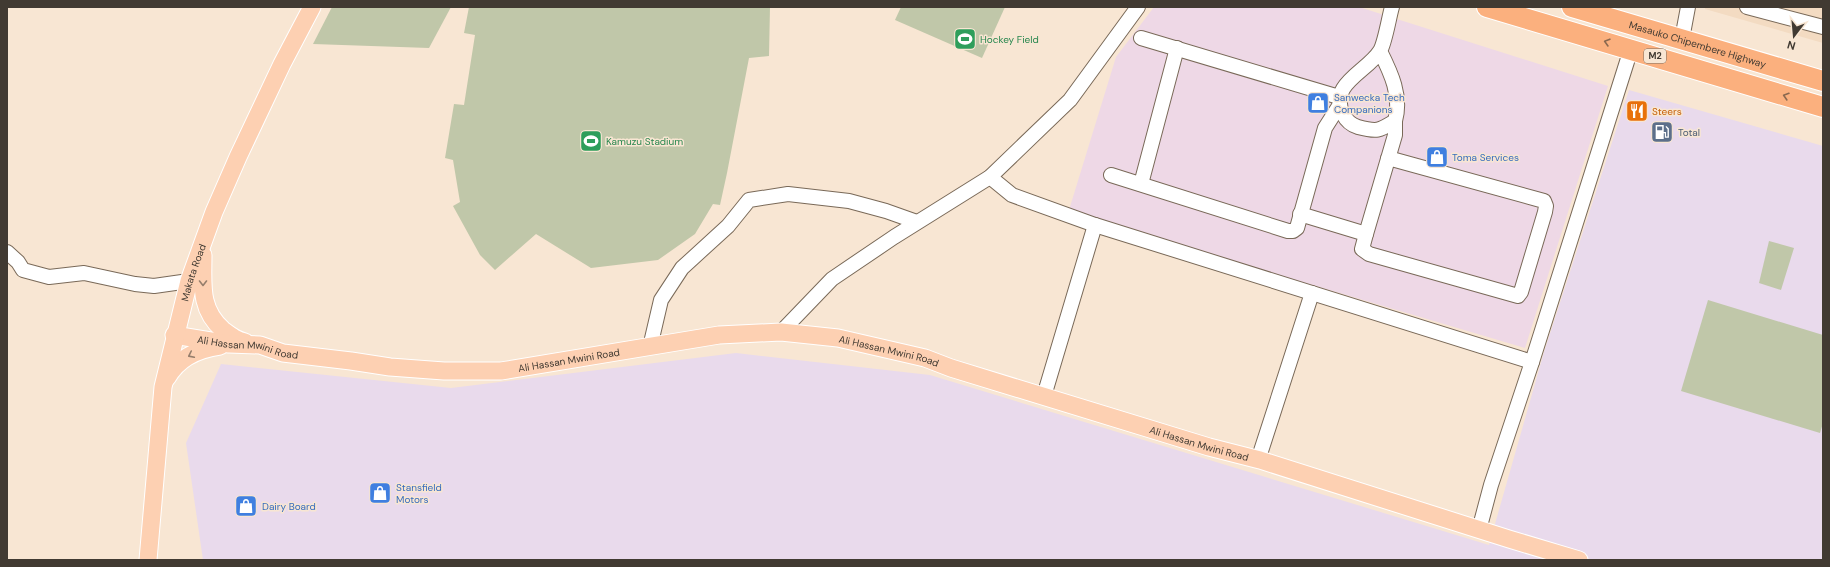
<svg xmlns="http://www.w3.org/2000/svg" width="1830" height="567" font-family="'DM Sans',sans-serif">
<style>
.commercial{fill:#eed8e6}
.industrial{fill:#e9daec}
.built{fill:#f3dbc2}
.green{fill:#c0c7a9}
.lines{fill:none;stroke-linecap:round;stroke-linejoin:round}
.minor-casing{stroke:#796958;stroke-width:16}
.major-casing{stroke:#fff;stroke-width:19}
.highway-casing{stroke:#fff;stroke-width:22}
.minor{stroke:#fff;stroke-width:14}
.major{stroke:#fdd0b2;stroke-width:17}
.highway{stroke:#fbb07e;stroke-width:20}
.oneway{stroke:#8b6950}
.oneway2{stroke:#967e6c}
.labels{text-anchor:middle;stroke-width:3;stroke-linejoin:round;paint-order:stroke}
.shield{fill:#f8e6d3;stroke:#786e62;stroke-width:1}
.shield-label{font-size:9px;font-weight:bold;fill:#413a32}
.leisure-label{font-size:10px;fill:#27864d;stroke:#f8e6d3;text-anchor:start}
.street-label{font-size:10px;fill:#413a32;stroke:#f8e6d3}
.shop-label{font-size:10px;fill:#366cbe;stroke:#f8e6d3;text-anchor:start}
.food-label{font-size:10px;fill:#c56008;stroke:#f8e6d3;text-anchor:start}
.service-label{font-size:10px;fill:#4e5e75;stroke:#f8e6d3;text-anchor:start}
</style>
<rect width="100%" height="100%" fill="#f8e6d3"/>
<!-- commercial -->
<polygon class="commercial" points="1154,7 1359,7 1608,86 1525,348 1235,262 1069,210 1116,57"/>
<!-- industrial -->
<polygon class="industrial" points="1629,90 1823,146 1823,560 203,560 186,443 221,364 451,388 736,353 930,375 1489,545 1544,352"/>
<!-- built -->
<polygon class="built" points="1705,7 1823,7 1823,43 1705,9"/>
<!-- green -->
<g class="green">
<polygon points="332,7 451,7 429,48 313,44"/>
<polygon points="469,7 770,7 769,56 749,58 727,173 720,205 713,204 695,234 658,260 591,268 536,234 495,270 480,255 453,206 460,202 453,160 445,158 454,104 464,105 475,35 464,33"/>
<polygon points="901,7 1005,7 982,58 895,20"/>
<polygon points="1769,241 1794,248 1781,290 1759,283"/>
<polygon points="1708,300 1823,335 1823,423 1820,433 1681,391"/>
</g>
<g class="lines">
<!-- minor casing -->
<g class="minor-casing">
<g id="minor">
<polyline points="1747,7 1823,27"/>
<polyline points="1141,38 1339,97"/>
<polyline points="1682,39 1688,7"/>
<path d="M 1380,51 C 1391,73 1402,96 1395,121 C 1379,131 1377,132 1358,127 C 1351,125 1346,120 1343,114 C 1328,84 1367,72 1380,51 C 1385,43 1389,17 1392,7"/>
<polyline points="1388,158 1544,201 1546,206 1545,212 1521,292 1518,296 1369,254 1362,249 1366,234 1395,135 1395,121"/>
<polyline points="1111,175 1288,231 1293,231 1297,228 1325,128 1339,106"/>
<polyline points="990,177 1012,195 1095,225 1532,362"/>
<polyline points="1141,184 1177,48"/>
<polyline points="1300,214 1366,234"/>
<polyline points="7,252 18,262 23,270 49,277 84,273 135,284 154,286 189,281"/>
<polyline points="781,332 832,279 894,237 990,177 1070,100 1138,7"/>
<polyline points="650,347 661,300 682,268 728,226 749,200 788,194 849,201 886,211 917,222"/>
<polyline points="1044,396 1095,225"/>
<polyline points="1260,460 1261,451 1312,293"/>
<polyline points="1479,530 1491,485 1532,362 1631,49"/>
</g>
</g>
<!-- major casing -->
<g class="major-casing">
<g id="major">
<path d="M 203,255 C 203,284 199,309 223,330 C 231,336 236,340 245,342"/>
<path id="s1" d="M 174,335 L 229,344 L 260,345 L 283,353 L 351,361 L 390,367 L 444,371 L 501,371 L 719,335 L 781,332 L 838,338 L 925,358 L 951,368 L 1209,447 L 1260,460 L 1509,539 L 1579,560"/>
<path d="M 167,378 C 178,358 198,349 220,346"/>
<path id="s2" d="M 148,560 L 163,387 L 189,281 L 214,212 L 238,157 L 282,64 L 312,7"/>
</g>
</g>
<!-- highway casing -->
<g class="highway-casing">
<g id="highway">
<polyline points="1487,7 1823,107"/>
<path id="s3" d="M 1572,7 L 1823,81"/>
</g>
</g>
<!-- minor -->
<use href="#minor" class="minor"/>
<!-- major -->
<use href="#major" class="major"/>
<!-- highway -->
<use href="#highway" class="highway"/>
</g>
<!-- one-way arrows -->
<defs><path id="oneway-chevron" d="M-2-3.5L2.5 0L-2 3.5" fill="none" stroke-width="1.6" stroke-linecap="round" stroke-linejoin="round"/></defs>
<g class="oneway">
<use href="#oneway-chevron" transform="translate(1607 42) rotate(-164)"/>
<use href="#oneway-chevron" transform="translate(1786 96) rotate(-163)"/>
</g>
<g class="oneway2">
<use href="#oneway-chevron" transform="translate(203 283) rotate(90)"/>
<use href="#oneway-chevron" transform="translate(191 355) rotate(154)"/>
</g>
<!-- icons -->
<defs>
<g id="stadium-square" transform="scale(1.15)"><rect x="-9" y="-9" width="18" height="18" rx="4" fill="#2e9e5b" stroke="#f8e6d3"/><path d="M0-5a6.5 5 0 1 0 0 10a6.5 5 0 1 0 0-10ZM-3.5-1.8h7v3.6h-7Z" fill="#fff"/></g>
<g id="shop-square" transform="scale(1.15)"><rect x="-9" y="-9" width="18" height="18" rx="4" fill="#3f7fe0" stroke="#f8e6d3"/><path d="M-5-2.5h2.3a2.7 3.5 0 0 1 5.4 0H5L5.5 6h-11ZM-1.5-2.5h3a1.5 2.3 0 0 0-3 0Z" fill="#fff"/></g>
<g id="restaurant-square" transform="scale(1.15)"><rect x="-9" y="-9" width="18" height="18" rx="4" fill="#e8710a" stroke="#f8e6d3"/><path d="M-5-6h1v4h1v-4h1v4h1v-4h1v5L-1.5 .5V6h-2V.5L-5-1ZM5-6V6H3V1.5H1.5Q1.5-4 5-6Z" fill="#fff"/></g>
<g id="fuel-square" transform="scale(1.15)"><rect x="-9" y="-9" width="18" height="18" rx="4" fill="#5c6f8a" stroke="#f8e6d3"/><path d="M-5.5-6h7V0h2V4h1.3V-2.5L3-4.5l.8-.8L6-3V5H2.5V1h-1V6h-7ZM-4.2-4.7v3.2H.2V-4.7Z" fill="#fff"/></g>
</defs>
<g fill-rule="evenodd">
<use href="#stadium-square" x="965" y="39"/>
<use href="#shop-square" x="1318" y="103"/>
<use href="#restaurant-square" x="1637" y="111"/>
<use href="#fuel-square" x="1662" y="132"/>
<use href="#stadium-square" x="591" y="141"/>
<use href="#shop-square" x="1437" y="157"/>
<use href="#shop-square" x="380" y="493"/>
<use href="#shop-square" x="246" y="506"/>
</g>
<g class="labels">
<!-- shield labels -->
<rect class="shield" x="1644" y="49" width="22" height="14" rx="3"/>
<g class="shield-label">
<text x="1655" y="59">M2</text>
</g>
<!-- leisure labels -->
<g class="leisure-label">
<text x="980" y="43">Hockey Field</text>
<text x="606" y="145">Kamuzu Stadium</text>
</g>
<!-- street labels -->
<g class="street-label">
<text dy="4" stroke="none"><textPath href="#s3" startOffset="131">Masauko Chipembere Highway</textPath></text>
<text dy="4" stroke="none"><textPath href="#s2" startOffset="292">Makata Road</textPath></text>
<text dy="4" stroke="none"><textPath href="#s1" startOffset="75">Ali Hassan Mwini Road</textPath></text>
<text dy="4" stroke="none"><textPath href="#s1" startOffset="723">Ali Hassan Mwini Road</textPath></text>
<text dy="4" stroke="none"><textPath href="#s1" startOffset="399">Ali Hassan Mwini Road</textPath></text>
<text dy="4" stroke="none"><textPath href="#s1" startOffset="1047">Ali Hassan Mwini Road</textPath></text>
</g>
<!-- shop labels -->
<g class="shop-label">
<text x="1334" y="101">Sanwecka Tech<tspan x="1334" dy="12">Companions</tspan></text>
<text x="1452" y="161">Toma Services</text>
<text x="396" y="491">Stansfield<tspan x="396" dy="12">Motors</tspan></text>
<text x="262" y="510">Dairy Board</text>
</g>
<!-- food labels -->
<g class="food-label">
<text x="1652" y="115">Steers</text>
</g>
<!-- service labels -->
<g class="service-label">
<text x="1678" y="136">Total</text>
</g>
</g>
<!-- border -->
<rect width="1830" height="567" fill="none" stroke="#413a32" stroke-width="16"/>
<!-- north arrow -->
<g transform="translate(1794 36) rotate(196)" stroke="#f8e6d3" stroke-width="3" paint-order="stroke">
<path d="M0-3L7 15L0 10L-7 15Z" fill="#413a32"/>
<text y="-6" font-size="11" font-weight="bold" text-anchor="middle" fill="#413a32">N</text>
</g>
</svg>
